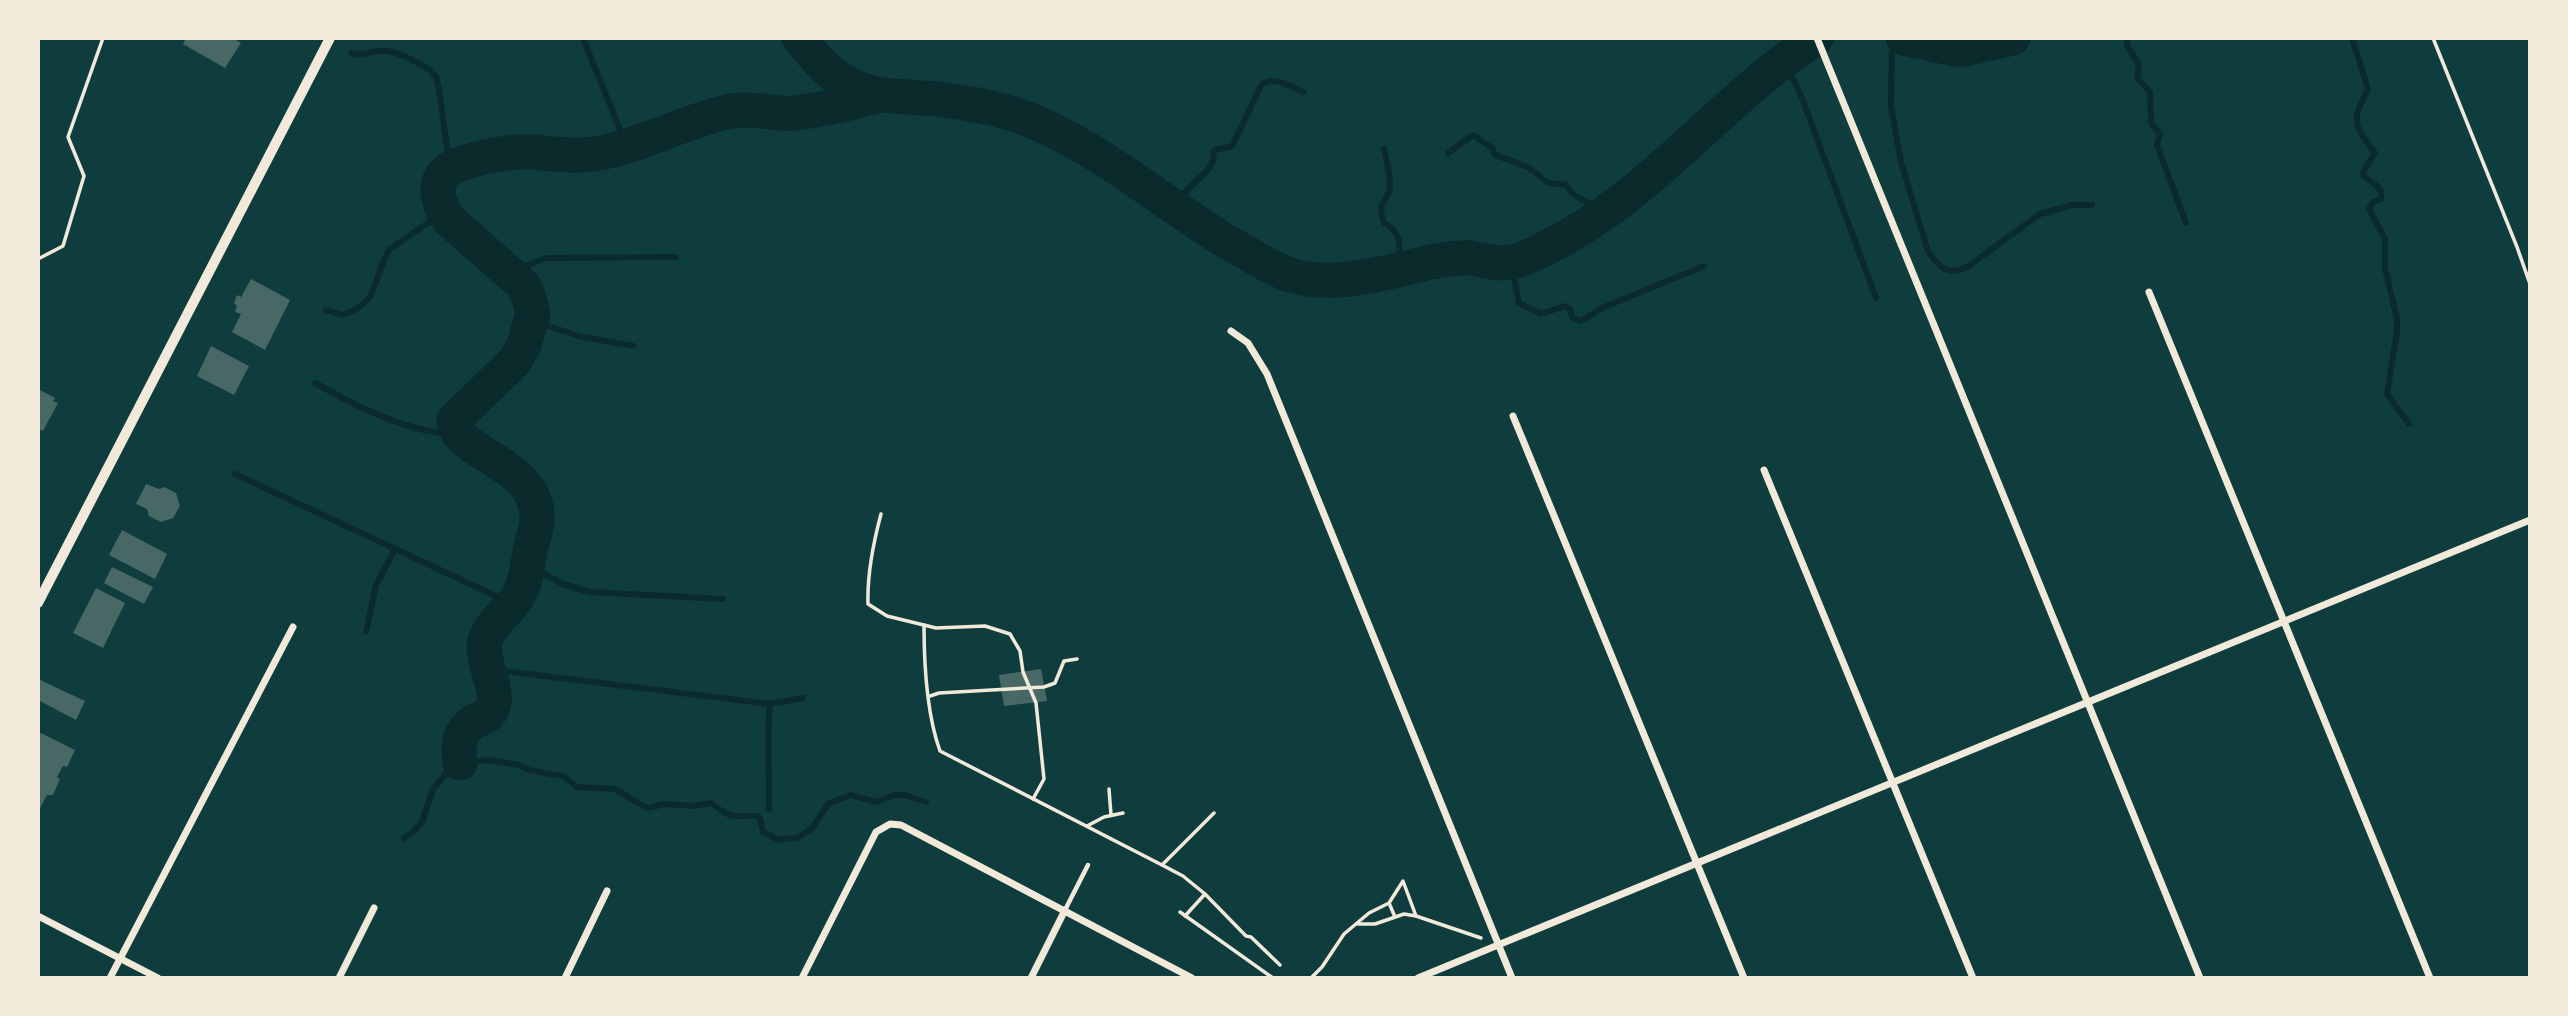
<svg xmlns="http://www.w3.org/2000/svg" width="2568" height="1016" font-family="Rubik,sans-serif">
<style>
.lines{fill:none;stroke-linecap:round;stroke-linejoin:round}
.stream{stroke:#0a2a2b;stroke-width:6}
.river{stroke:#0a2a2b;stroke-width:35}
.building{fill:#486865}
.path{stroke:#f1e9da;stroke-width:3.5}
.service{stroke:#f1e9da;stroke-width:4.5}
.minor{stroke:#f1e9da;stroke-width:7}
.tertiary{stroke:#f1e9da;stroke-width:10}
</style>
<rect width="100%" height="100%" fill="#0f3d3e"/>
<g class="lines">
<!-- stream -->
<g class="stream">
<polyline points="583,38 627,147"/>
<path d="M 1892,38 L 1891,106 L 1901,162 L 1928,251 C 1939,268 1948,276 1967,267 L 2040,214 L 2072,205 L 2092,205"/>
<polyline points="2127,38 2127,46 2139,64 2137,78 2150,92 2151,123 2160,134 2157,145 2186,223"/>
<path d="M 2352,38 L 2368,89 C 2365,97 2360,103 2358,111 C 2353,130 2366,139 2375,153 L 2363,172 L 2364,176 C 2372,183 2384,187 2381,199 L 2373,202 L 2369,209 L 2385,239 L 2385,268 L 2397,319 L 2397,332 L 2387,394 L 2409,424"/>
<path d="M 351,53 C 362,57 368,52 378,51 C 396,49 417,62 431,71 L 436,77 L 439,89 L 450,169"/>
<polyline points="1785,62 1802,98 1876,298"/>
<path d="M 1384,149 C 1386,160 1390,173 1390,185 C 1390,202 1375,198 1384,223 C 1404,232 1399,250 1399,269"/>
<polyline points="1448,153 1473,135 1493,149 1495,155 1528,167 1548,183 1566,185 1573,194 1605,214"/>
<path d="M 1171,206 L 1208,170 L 1213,161 L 1214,150 L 1232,146 L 1262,84 C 1275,76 1290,86 1303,92"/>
<polyline points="1511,262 1519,303 1541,314 1565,306 1570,309 1572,317 1581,321 1602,308 1704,266"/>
<polyline points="514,277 526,266 546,258 676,257"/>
<path d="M 326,310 L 342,315 C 382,303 371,278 390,249 L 444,212"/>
<polyline points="531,320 578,336 633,346"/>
<path d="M 315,383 C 362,409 406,432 459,435"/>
<polyline points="235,474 513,604"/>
<polyline points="528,565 563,584 590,592 723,599"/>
<polyline points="366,632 376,585 395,549"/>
<polyline points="488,669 770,704 803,698"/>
<path d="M 769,809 C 770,774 766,739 770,704"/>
<path d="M 404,838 L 412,833 L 422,822 L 433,789 L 450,769 L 460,763 L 488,760 L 519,765 L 528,770 L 563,776 L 577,787 L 615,789 L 647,808 L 665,804 L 695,806 L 711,803 C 734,821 731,815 757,816 L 760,818 L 763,832 L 779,840 L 799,837 L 812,828 L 829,803 L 851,795 L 876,802 L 894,795 L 905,795 L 926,802"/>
</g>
<!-- river -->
<g class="river">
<path d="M 799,38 C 810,51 821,66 835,76 C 871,100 896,95 936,99 C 974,103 1014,111 1048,128 C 1113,159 1169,207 1231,244 C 1249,254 1267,266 1287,274 C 1333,290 1386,272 1431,262 C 1444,260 1458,257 1471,258 C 1485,260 1498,265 1512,262 C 1532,257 1552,245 1570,235 C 1662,182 1727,96 1816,38"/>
<polyline points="1903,38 1961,50 2013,38"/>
<path d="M 460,763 C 458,746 458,731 475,721 C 482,718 489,716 492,709 C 501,692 480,660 485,641 C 490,623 507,613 517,598 C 527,582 527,565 531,547 C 533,537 538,527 537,516 C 536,462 454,454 454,420 L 514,362 L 524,345 L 533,313 L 527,292 L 523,285 L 448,219 C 438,203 430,180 451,168 C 472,157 512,151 535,152 C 554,154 574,157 594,154 C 642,146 684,121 731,111 C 753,107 774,115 795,113 C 823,110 852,102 879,96"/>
</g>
</g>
<!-- building -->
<g class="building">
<polygon points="186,38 233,38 241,43 225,68 183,44"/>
<polygon points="251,279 290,300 265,350 232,332 241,314 235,312 237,306 234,303 237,295 241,297"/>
<polygon points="211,346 249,366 234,395 197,376"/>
<polygon points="38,389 55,398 53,401 58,403 43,431 38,429"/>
<polygon points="146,484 159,489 164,487 176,493 180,506 173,518 161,522 149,516 147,509 136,504"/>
<polygon points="122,530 167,554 155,579 109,555"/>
<polygon points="112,567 153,587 144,604 104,583"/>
<polygon points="96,588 125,603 103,648 73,633"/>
<polygon points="1041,669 1047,701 1004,706 999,675"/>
<polygon points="38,679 85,701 76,720 38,700"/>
<polygon points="41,733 75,750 67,767 63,766 57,777 60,779 53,795 47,795 38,812 38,737"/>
</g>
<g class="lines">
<!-- path -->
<g class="path">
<polyline points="2433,38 2517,247 2530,284"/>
<polyline points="38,259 63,246 84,176 68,137 103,38"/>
<path d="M 881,514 C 873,544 867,573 868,604 L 887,616 L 936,628 L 985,626 L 1010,634 L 1020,651 L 1023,672 L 1036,703 L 1044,779 L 1033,799"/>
<path d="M 924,625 C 924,664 927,715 940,751 L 1162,865 L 1214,813"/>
<polyline points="930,696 939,693 1044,687 1055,683 1064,661 1077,659"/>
<polyline points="1109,789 1111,815"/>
<polyline points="1087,826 1104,817 1123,813"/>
<polyline points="1162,865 1183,876 1205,894 1185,916"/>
<polyline points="1205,894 1246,936 1251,937 1280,965"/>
<polyline points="1389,903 1395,917"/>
<polyline points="1180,912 1273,978"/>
<polyline points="1358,924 1375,924 1404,914 1416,916 1481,938"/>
<polyline points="1311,978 1322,967 1344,934 1369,913 1389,903 1403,881 1416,916"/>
</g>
<!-- service -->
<polyline class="service" points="1065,910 1088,865"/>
<!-- minor -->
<g class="minor">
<polyline points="1817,38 2200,978"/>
<polyline points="2149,292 2430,978"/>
<polyline points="1231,331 1248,343 1267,374 1512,978"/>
<polyline points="1513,416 1744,978"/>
<polyline points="1764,470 1973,978"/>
<polyline points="38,916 158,978"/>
<polyline points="110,978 293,627"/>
<polyline points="339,978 374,908"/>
<polyline points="565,978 607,891"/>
<polyline points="802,978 876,832 890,824 901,825 1192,978"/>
<polyline points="1031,978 1065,910"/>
<polyline points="1418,978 2530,520"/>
</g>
<!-- tertiary -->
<polyline class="tertiary" points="38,603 330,38"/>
</g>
<!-- border -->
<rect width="2568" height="1016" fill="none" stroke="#f1e9da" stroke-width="80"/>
</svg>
